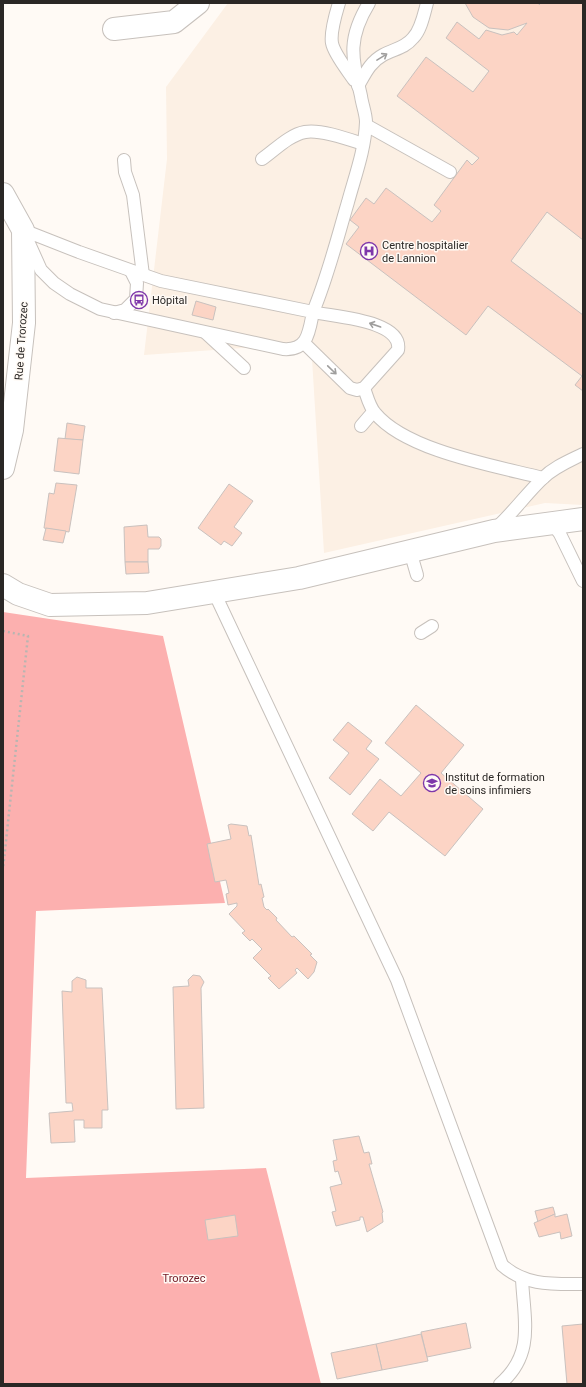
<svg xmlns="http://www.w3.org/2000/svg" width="586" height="1387" font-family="Roboto,sans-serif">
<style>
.built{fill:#fcf0e4}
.green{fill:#fcb0af}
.building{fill:#fcd4c5;stroke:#c9c1be}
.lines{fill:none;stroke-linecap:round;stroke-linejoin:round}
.lane-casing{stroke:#c7c1bc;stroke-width:14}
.street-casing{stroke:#c7c1bc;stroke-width:24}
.path{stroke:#b9b5b1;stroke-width:2.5;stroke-dasharray:2 3;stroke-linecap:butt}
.lane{stroke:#fff;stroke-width:12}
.street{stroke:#fff;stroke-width:22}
.oneway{stroke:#9f9e9d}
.labels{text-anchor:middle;stroke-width:3;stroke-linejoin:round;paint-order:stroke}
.poi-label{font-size:11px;fill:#2a2725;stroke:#fffaf5;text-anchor:start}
.street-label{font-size:11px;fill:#2a2725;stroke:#fffaf5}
.park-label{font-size:11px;fill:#721723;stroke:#fffaf5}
</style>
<rect width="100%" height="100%" fill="#fffaf5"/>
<!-- built -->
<polygon class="built" points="228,3 583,3 583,505 545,503 324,553 311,343 144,355 167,159 166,87"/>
<!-- green -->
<polygon class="green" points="3,612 163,636 225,903 36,911 26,1178 266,1168 321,1384 3,1384"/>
<!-- building -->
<g class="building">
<polygon points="465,3 540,3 539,5 541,3 583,3 583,240 547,212 511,261 583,315 583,391 575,385 582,376 488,306 466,335 346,244 359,227 350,220 366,198 374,204 386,188 432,222 441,211 434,205 467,160 472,165 479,158 397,96 426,57 473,92 489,71 446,38 457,22 479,39 486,30 502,35 514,32 517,35 527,23 508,30 489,28 473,17"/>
<polygon points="196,301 216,307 213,320 192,315"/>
<polygon points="67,423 85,426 83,440 65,439"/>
<polygon points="58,438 83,440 79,474 54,471"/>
<polygon points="56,483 77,485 69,532 44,528 49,493 54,494"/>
<polygon points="229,484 253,501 234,527 242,533 232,546 224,541 221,545 198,528"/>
<polygon points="147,525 148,537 159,537 161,539 161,546 159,549 148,549 148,562 125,562 124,527"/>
<polygon points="46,528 66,531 63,543 43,540"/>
<polygon points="125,562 148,562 149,573 126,574"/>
<polygon points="416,705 464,745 441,773 483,809 445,856 389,812 373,831 352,814 380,779 401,796 421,773 385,743"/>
<polygon points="348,722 372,741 366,749 379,759 350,795 329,778 349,753 333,740"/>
<polygon points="231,824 247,826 249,836 251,835 259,885 261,884 264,897 262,898 264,907 267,910 268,909 277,918 276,920 292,937 294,936 312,954 310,955 317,962 314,972 308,979 297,968 295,970 297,973 279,989 268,978 271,976 253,958 262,949 252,939 250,941 242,933 245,931 229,914 237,906 237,903 228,905 226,894 229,893 226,880 215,882 207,844 231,839 228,825"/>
<polygon points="193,975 200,976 204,982 201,988 204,1108 176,1109 173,987 189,986 188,980"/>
<polygon points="77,977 86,980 86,988 102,988 108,1110 102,1110 102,1128 84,1128 84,1120 74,1120 75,1142 51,1143 49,1113 73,1111 72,1103 66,1103 62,991 72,992 72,981"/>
<polygon points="359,1136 364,1153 369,1152 372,1164 369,1164 383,1212 382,1213 383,1222 367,1232 363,1217 360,1217 360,1220 336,1226 332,1212 336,1211 330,1187 342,1184 338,1171 335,1172 333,1161 337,1160 333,1140"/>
<polygon points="553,1207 555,1214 538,1222 535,1211"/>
<polygon points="555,1214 555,1217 567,1214 572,1236 561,1239 560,1232 539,1237 534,1223"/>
<polygon points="235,1215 238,1236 208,1240 205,1220"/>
<polygon points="466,1323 471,1348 427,1357 421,1332"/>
<polygon points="583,1324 583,1384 567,1384 562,1326"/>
<polygon points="421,1334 428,1361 382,1370 376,1344"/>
<polygon points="376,1344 382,1370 337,1379 331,1353"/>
</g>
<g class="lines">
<!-- lane casing -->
<g class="lane-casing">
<g id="lane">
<path d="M 339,3 C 336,13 330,32 332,43 C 334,54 348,71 354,80"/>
<path d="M 358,86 C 365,74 370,62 383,55 C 394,49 405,48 413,38 C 421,30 424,14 427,3"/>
<polyline points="366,125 450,172"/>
<path d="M 262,159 C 275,150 289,135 305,132 C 320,129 348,139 363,144"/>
<polyline points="124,160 125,172 133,195 143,275"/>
<path d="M 23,230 L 79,252 L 161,281 L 313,312 C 309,332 308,351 283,349 L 100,309 L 70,294 L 54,283 L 41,270 Z"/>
<polyline points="114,313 125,310 136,299 137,283 131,271"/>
<polyline points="206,333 244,368"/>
<path d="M 304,343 L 350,388 L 357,390 L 364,388 L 398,350 C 403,320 334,317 313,312 C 328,276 337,239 348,202 C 355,176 365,150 366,122 C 366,114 362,104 361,96 C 352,57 347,39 369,3"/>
<path d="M 364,388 C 367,396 369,406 375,413 C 406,451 496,466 543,478"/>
<polyline points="361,426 373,412"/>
<polyline points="552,523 560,534 583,581"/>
<path d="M 496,528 C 513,513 526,494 543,478 C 554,467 569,461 583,454"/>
<polyline points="410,551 417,575"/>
<path d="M 214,592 L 397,980 L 502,1265 C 525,1286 553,1284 583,1284"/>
<polyline points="421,633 432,626"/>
<path d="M 500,1384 C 535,1354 524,1320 522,1279"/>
</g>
</g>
<!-- street casing -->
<g class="street-casing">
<g id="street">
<polyline points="114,29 174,22 198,3"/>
<polyline points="3,194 23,230 24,323 12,430 3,468"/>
<polyline points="3,585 18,594 50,605 147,603 299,578 494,531 583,519"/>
</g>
</g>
<!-- path -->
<polyline class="path" points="3,631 28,636 3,869"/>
<!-- lane -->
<use href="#lane" class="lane"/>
<!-- street -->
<use href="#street" class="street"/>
</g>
<!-- one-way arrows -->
<defs><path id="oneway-shaft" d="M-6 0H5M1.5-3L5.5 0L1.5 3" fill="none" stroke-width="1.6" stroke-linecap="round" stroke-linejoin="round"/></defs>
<g class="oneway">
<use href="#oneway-shaft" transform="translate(382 57) rotate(-32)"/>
<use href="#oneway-shaft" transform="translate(375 325) rotate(-161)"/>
<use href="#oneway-shaft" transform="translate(332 370) rotate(44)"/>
</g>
<!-- icons -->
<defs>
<g id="hospital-ring" transform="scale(0.9)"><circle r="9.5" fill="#fffaf5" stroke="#7e37aa" stroke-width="1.5"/><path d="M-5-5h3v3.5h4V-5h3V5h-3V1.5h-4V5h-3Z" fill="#7e37aa"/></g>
<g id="bus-ring" transform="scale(0.9)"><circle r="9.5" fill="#fffaf5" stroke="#7e37aa" stroke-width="1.5"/><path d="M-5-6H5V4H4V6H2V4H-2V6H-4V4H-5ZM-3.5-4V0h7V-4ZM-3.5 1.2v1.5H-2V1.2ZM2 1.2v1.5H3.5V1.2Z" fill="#7e37aa"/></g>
<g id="university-ring" transform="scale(0.9)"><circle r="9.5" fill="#fffaf5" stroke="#7e37aa" stroke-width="1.5"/><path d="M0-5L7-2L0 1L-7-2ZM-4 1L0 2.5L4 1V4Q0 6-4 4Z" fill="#7e37aa"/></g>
</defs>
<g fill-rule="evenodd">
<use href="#hospital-ring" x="369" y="251"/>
<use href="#bus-ring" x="139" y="300"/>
<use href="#university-ring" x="432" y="783"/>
</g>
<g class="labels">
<!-- poi labels -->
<g class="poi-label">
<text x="382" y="249">Centre hospitalier<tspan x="382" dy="13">de Lannion</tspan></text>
<text x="152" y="304">Hôpital</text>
<text x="445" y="781">Institut de formation<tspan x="445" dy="13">de soins infimiers</tspan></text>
</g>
<!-- street labels -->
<g class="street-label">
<text transform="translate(21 341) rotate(-86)" y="4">Rue de Trorozec</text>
</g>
<!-- park labels -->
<g class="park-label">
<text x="184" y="1282">Trorozec</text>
</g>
</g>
<!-- border -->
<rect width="586" height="1387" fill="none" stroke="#2a2725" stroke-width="8"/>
</svg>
